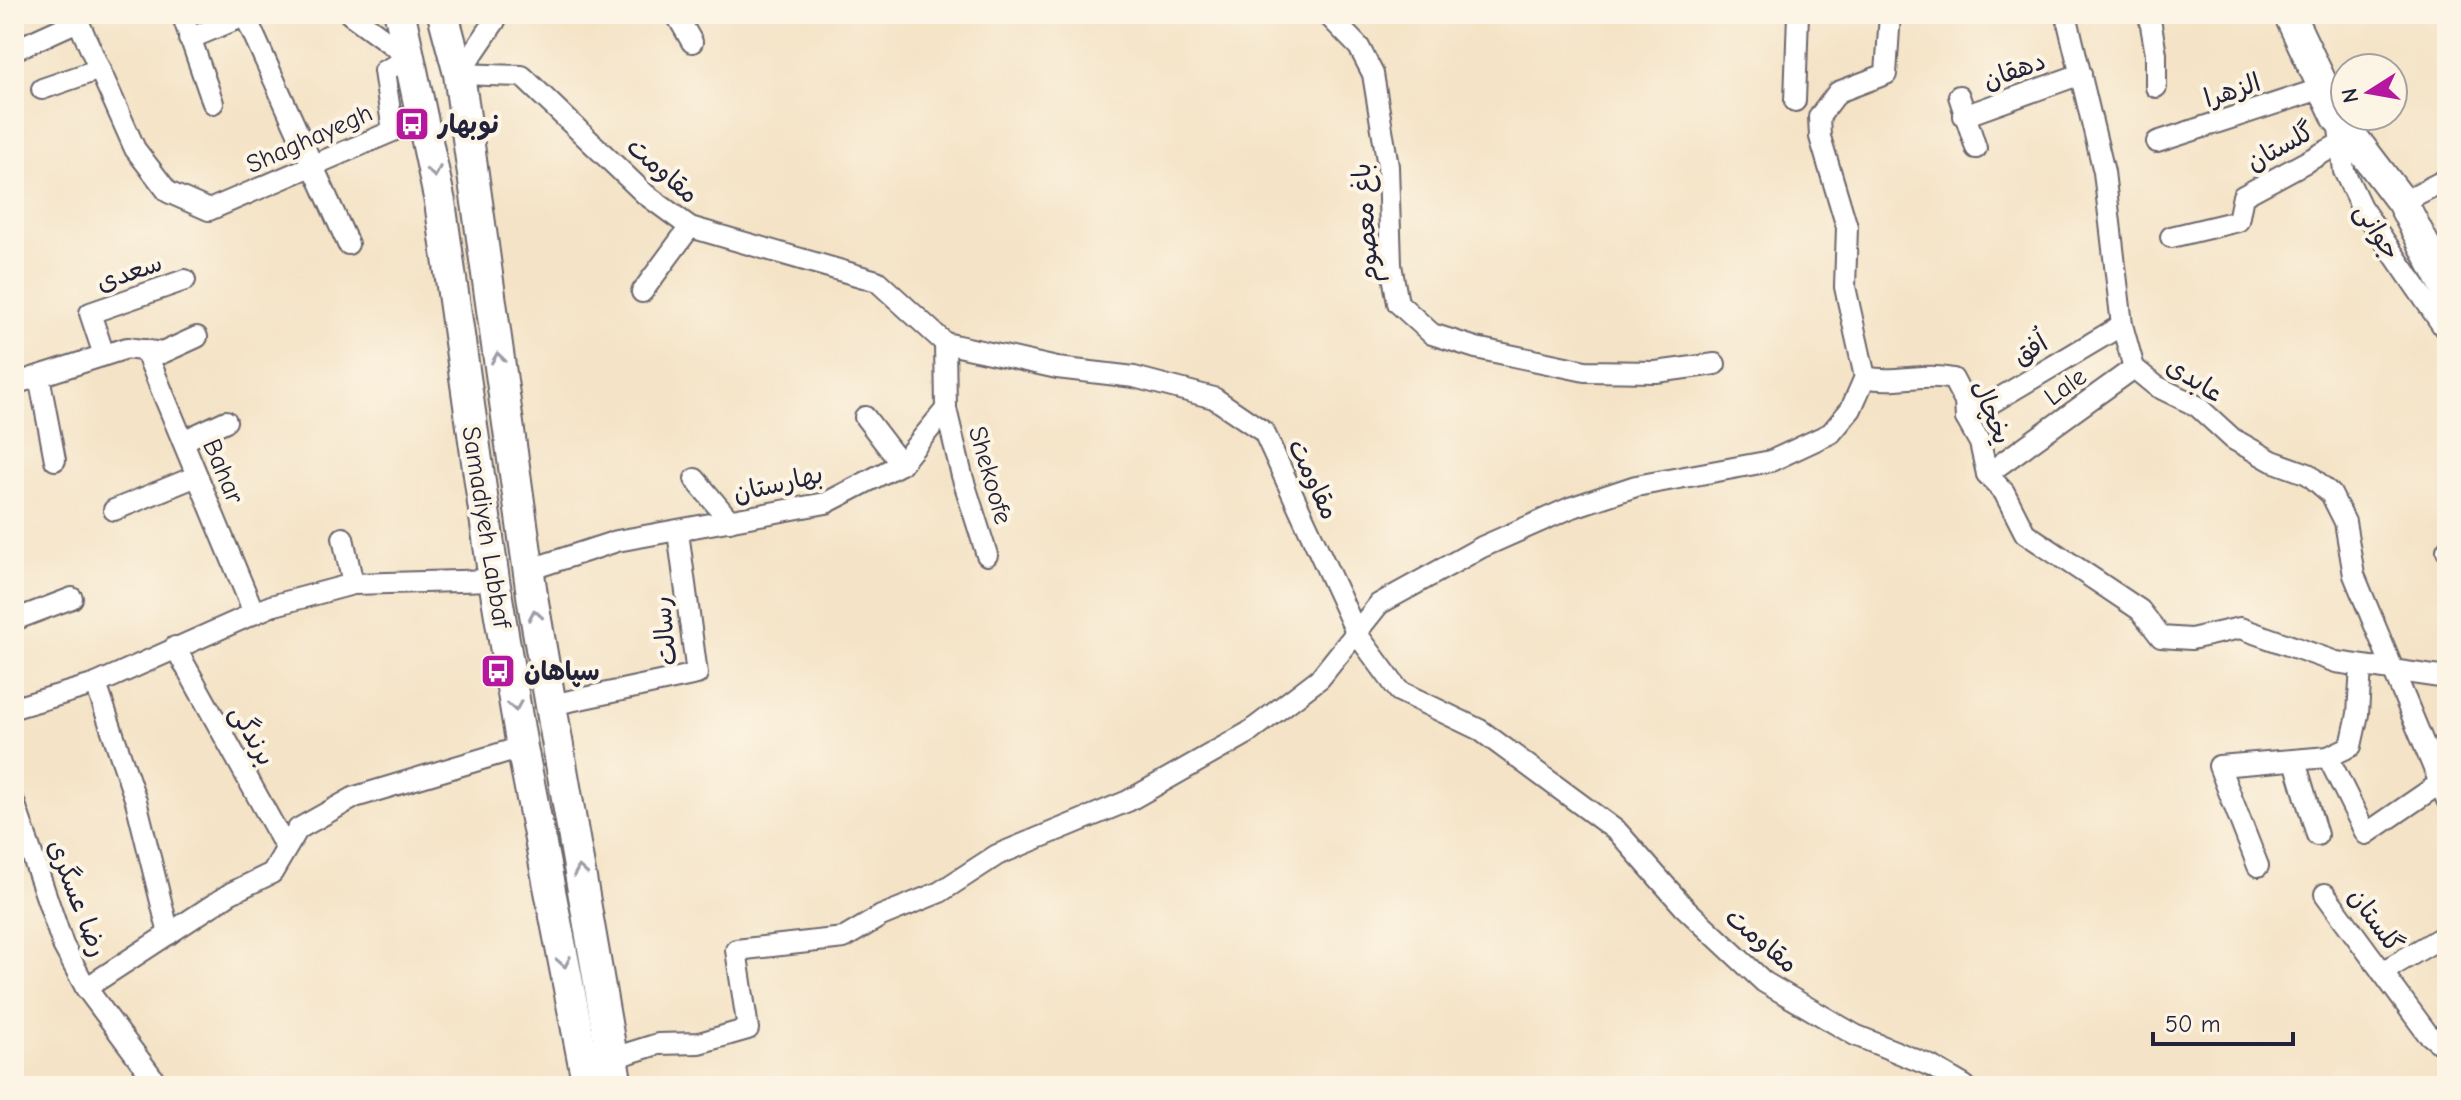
<svg xmlns="http://www.w3.org/2000/svg" width="2461" height="1100" font-family="'Comic Neue','Playpen Sans Arabic',sans-serif">
<style>
.lines{fill:none;stroke-linecap:round;stroke-linejoin:round}
.street-casing{stroke:#6c666c;stroke-width:24}
.secondary-casing{stroke:#6c666c;stroke-width:34}
.street{stroke:#fff;stroke-width:20}
.secondary{stroke:#fff;stroke-width:30}
.oneway{stroke:#9c9ca7}
.labels{text-anchor:middle;stroke-width:8;stroke-linejoin:round;paint-order:stroke}
.street-label{font-size:26px;fill:#22223b;stroke:#fcf5e5}
.poi-label{font-size:26px;font-weight:bold;fill:#22223b;stroke:#fcf5e5;text-anchor:start}
</style>
<rect width="100%" height="100%" fill="#fcf5e5"/>
<filter id="ink" filterUnits="userSpaceOnUse"><feTurbulence type="fractalNoise" baseFrequency=".0125" numOctaves="2"/><feDisplacementMap in="SourceGraphic" scale="16" xChannelSelector="R" yChannelSelector="G"/><feConvolveMatrix kernelMatrix="1 2 1 2 8 2 1 2 1" color-interpolation-filters="sRGB"/></filter>
<filter id="wash" filterUnits="userSpaceOnUse"><feTurbulence type="fractalNoise" baseFrequency=".006" numOctaves="4" result="noise"/><feDisplacementMap in="SourceGraphic" scale="32" xChannelSelector="R" yChannelSelector="G"/><feGaussianBlur stdDeviation="1.8" result="paint"/><feColorMatrix in="noise" values="0 0 0 0 0 0 0 0 0 0 0 0 0 0 0 0 0 1.4 0 .05"/><feComposite in="paint" operator="in"/></filter>
<g filter="url(#wash)">
<rect width="100%" height="100%" fill="#f4e3c6"/>
</g>
<g filter="url(#ink)">
<g class="lines">
<!-- street casing -->
<g class="street-casing">
<g id="street">
<polyline points="75,14 135,149 168,192 209,210 393,131 384,71 410,58 350,14"/>
<polyline points="182,14 213,103"/>
<polyline points="249,14 248,22 348,244"/>
<polyline points="676,14 692,42"/>
<polyline points="1327,14 1359,47 1373,74 1388,166 1391,265 1398,303 1432,334 1476,348 1585,371 1656,372 1715,364"/>
<path d="M 1890,14 L 1886,74 L 1838,92 L 1819,117 L 1820,137 L 1847,227 L 1845,287 L 1865,377 C 1895,384 1923,372 1953,379 L 1965,402 L 1966,418 L 1980,443 L 1987,474 L 2004,492 L 2025,533 L 2140,610 L 2161,637 L 2191,639 L 2240,628 L 2336,662 L 2447,678"/>
<polyline points="2066,14 2104,172 2122,325 2134,368 2156,386 2197,406 2233,439 2272,461 2308,474 2331,494 2345,522 2354,575 2447,800"/>
<polyline points="2149,14 2156,54 2156,87"/>
<polyline points="189,39 249,14"/>
<polyline points="14,50 78,21"/>
<polyline points="459,74 522,76 645,194 690,227 877,281 945,343 1057,368 1134,377 1214,398 1264,432 1357,634 1399,691 1480,730 1618,832 1684,907 1764,982 1855,1035 1931,1066 1965,1086"/>
<polyline points="459,74 495,21 494,14"/>
<polyline points="42,89 100,69"/>
<polyline points="1959,96 1976,148"/>
<polyline points="1795,101 1798,14"/>
<polyline points="1964,116 2081,74"/>
<polyline points="2338,119 2344,171 2361,207 2447,332"/>
<polyline points="2157,142 2323,88"/>
<polyline points="2402,202 2447,179"/>
<polyline points="2171,237 2238,221 2243,196 2341,143"/>
<polyline points="642,292 690,227"/>
<polyline points="145,350 254,613"/>
<polyline points="104,355 90,313 185,280"/>
<polyline points="39,376 55,460"/>
<polyline points="14,384 127,348 162,353 197,337"/>
<polyline points="946,409 962,476 987,555"/>
<polyline points="865,417 901,464"/>
<polyline points="1966,418 2122,325"/>
<polyline points="183,441 226,421"/>
<polyline points="1987,474 2134,368"/>
<polyline points="695,479 730,521"/>
<polyline points="114,510 197,476"/>
<polyline points="343,538 353,584"/>
<polyline points="2447,551 2447,550"/>
<polyline points="528,570 617,541 826,503 901,464 946,409 945,343"/>
<polyline points="14,620 72,598"/>
<polyline points="175,647 286,848"/>
<polyline points="96,684 136,801 169,934"/>
<polyline points="551,705 697,674 678,532"/>
<polyline points="14,708 96,684 271,606 353,584 494,580"/>
<polyline points="2328,757 2366,834 2439,784"/>
<polyline points="2295,761 2317,835"/>
<polyline points="14,802 63,945 86,988 159,1086"/>
<polyline points="2258,866 2219,766 2328,757 2351,746 2358,714 2361,667"/>
<polyline points="2325,894 2427,1033 2447,1049"/>
<polyline points="2382,972 2447,934"/>
<polyline points="86,988 231,893 272,873 298,829 355,797 522,747"/>
<polyline points="613,1058 658,1044 699,1043 748,1029 736,950 844,938 881,916 940,892 997,855 1128,801 1248,733 1320,678 1379,604 1482,547 1570,508 1636,486 1771,461 1831,433 1851,409 1865,377"/>
</g>
</g>
<!-- secondary casing -->
<g class="secondary-casing">
<g id="secondary">
<polyline points="400,14 440,202 494,580 522,747 588,1086"/>
<polyline points="443,14 459,74 533,602 617,1086"/>
<polyline points="2289,14 2338,118 2402,202 2447,289"/>
</g>
</g>
<!-- street -->
<use href="#street" class="street"/>
<!-- secondary -->
<use href="#secondary" class="secondary"/>
</g>
<!-- one-way arrows -->
<defs><path id="oneway-chevron" d="M-2-3.5L2.5 0L-2 3.5" fill="none" stroke-width="1.6" stroke-linecap="round" stroke-linejoin="round" transform="scale(2)"/></defs>
<g class="oneway">
<use href="#oneway-chevron" transform="translate(434 172) rotate(79)"/>
<use href="#oneway-chevron" transform="translate(498 358) rotate(-98)"/>
<use href="#oneway-chevron" transform="translate(535 615) rotate(-100)"/>
<use href="#oneway-chevron" transform="translate(515 706) rotate(81)"/>
<use href="#oneway-chevron" transform="translate(580 871) rotate(-100)"/>
<use href="#oneway-chevron" transform="translate(564 962) rotate(79)"/>
</g>
</g>
<!-- icons -->
<defs>
<g id="bus-square" transform="scale(1.8)"><rect x="-9" y="-9" width="18" height="18" rx="4" fill="#b5179e" stroke="#fcf5e5"/><path d="M-5-6H5V4H4V6H2V4H-2V6H-4V4H-5ZM-3.5-4V0h7V-4ZM-3.5 1.2v1.5H-2V1.2ZM2 1.2v1.5H3.5V1.2Z" fill="#fff"/></g>
</defs>
<g fill-rule="evenodd">
<use href="#bus-square" x="412" y="124"/>
<use href="#bus-square" x="498" y="671"/>
</g>
<g class="labels">
<!-- street labels -->
<g class="street-label">
<text transform="translate(2014 70) rotate(-20)" y="9">دهقان</text>
<text transform="translate(2232 90) rotate(-18)" y="9">الزهرا</text>
<text transform="translate(309 138) rotate(-24)" y="9">Shaghayegh</text>
<text transform="translate(2280 146) rotate(-29)" y="9">گلستان</text>
<text transform="translate(663 170) rotate(41)" y="9">مقاومت</text>
<text transform="translate(1365 223) rotate(-94)" y="9">باغ معصوم</text>
<text transform="translate(2378 231) rotate(58)" y="9">جوانی</text>
<text transform="translate(129 272) rotate(-19)" y="9">سعدی</text>
<text transform="translate(2030 349) rotate(-31)" y="9">اُفق</text>
<text transform="translate(2195 379) rotate(33)" y="9">عابدی</text>
<text transform="translate(2065 386) rotate(-36)" y="9">Lale</text>
<text transform="translate(1992 412) rotate(69)" y="9">یخچال</text>
<text transform="translate(224 471) rotate(67)" y="9">Bahar</text>
<text transform="translate(991 475) rotate(74)" y="9">Shekoofe</text>
<text transform="translate(1314 479) rotate(65)" y="9">مقاومت</text>
<text transform="translate(778 483) rotate(-13)" y="9">بهارستان</text>
<text transform="translate(487 527) rotate(81)" y="9">Samadiyeh Labbaf</text>
<text transform="translate(664 631) rotate(-96)" y="9">رسالت</text>
<text transform="translate(253 735) rotate(61)" y="9">برندگی</text>
<text transform="translate(78 898) rotate(69)" y="9">رضا عسگری</text>
<text transform="translate(2376 920) rotate(54)" y="9">گلستان</text>
<text transform="translate(1762 940) rotate(40)" y="9">مقاومت</text>
</g>
<!-- poi labels -->
<g class="poi-label">
<text x="438" y="133">نوبهار</text>
<text x="524" y="680">سپاهان</text>
</g>
</g>
<!-- margin -->
<rect width="2461" height="1100" fill="none" stroke="#fcf5e5" stroke-width="48"/>
<!-- north arrow -->
<g transform="translate(2369 92) rotate(259)"><circle r="38" fill="#fcf5e5" stroke="#a5a1a1" stroke-width="2"/>
<path d="M0-6L14 30L0 20L-14 30Z" fill="#b5179e"/>
<text y="-12" font-size="22" font-weight="bold" text-anchor="middle" fill="#22223b">N</text>
</g>
<!-- scale -->
<path d="M2153 1032v12h140v-12" fill="none" stroke="#22223b" stroke-width="4"/>
<text x="2165" y="1032" font-size="24" fill="#22223b" stroke="#fcf5e5" stroke-width="6" paint-order="stroke">50 m</text>
</svg>
